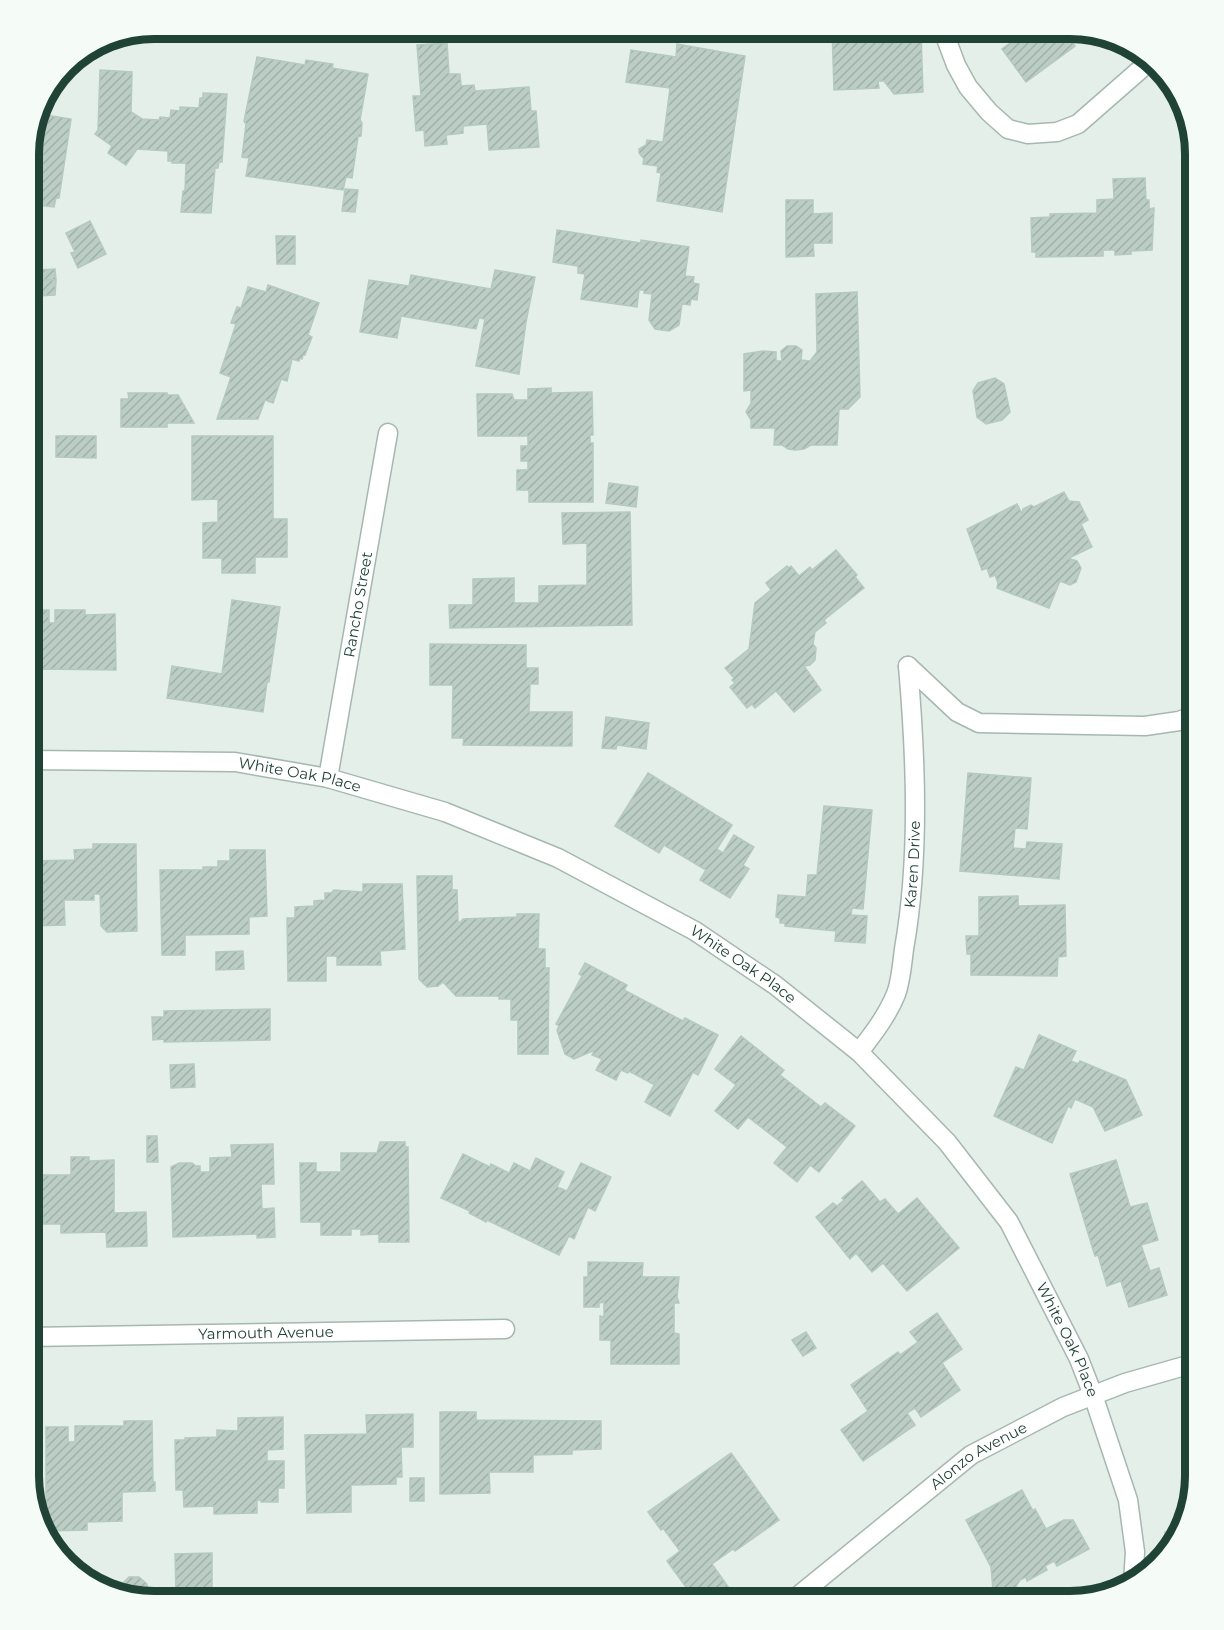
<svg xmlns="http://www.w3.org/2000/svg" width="1224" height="1630" font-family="Montserrat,sans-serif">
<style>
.building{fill:url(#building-hatch);stroke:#b5cabf;stroke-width:1.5}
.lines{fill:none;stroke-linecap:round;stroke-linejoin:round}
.minor-casing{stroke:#a5b8b0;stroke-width:21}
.minor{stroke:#fff;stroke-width:18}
.labels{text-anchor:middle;stroke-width:5;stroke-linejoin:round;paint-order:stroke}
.street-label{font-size:15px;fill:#204337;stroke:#f5fbf7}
.rim{fill:none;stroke:#204337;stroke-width:8}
</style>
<defs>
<pattern id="building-hatch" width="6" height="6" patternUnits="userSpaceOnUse" patternTransform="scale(1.5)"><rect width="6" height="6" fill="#bbcdc4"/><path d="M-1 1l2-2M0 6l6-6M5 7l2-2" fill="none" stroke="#a0b1a9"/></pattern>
</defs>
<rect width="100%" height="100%" fill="#e4efe9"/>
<!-- building -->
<g class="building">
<polygon points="832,29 882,29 883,36 921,34 923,92 894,94 884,81 878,81 879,88 834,90"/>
<polygon points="1015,29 1062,29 1075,46 1026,82 1002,49 1010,43 1005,36"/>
<polygon points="447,43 449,74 460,74 461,86 474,85 475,91 529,87 531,111 536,111 539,147 489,150 487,124 463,126 463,133 446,135 447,144 425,146 424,130 416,131 413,96 421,96 417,45"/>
<polygon points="677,44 745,56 722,212 657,201 661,173 657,172 658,166 643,164 644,159 639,153 639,149 646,145 647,140 663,142 670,88 626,82 631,50 676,57"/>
<polygon points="257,57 305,65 306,60 333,64 332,68 368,74 360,120 362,123 361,136 358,137 352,178 346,177 343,190 246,176 249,158 242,157 246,124 244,121"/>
<polygon points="100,70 132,72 131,112 142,119 159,120 160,117 170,118 171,110 180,111 180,107 199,108 200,98 203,98 203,93 227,94 222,162 219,162 218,168 215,168 211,213 181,212 183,191 185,191 186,163 172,163 172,161 168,161 168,151 137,149 126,165 108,153 112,146 95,134 98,130"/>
<polygon points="42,97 40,114 71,119 59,198 56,198 54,207 29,204 29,145"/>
<polygon points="1145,178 1146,200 1149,200 1149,209 1154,208 1152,250 1131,251 1131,254 1115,255 1115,250 1103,250 1103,256 1036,257 1036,252 1032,252 1031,218 1050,217 1050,214 1097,213 1097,200 1114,199 1113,179"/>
<polygon points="345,189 358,190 355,212 342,211"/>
<polygon points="786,200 813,200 813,214 832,213 832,243 813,243 814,256 786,257"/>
<polygon points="90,221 106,254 78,268 71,253 75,252 66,233"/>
<polygon points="557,230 641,243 641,240 689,247 685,276 694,277 693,283 699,284 697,300 691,299 690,305 682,304 679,325 669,331 655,329 649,320 652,294 644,293 644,290 639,290 637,307 581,299 585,274 578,273 578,266 553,262"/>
<polygon points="276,236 295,236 295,264 277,264"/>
<polygon points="55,269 56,280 37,280 40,279 39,270"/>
<polygon points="495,270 535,277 526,322 519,374 476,366 485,319 479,318 476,329 401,316 397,338 360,332 369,280 409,286 411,275 491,289"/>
<polygon points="37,280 56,280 55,295 37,296"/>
<polygon points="268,285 319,303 308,335 312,337 305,355 303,355 302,359 300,358 299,361 292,359 287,381 281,379 273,403 265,400 258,419 217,419 231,377 220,373 236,324 231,323 237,307 241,308 248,287 266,292"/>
<polygon points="857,292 860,397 848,409 839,409 837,445 811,445 804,449 795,450 788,449 782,445 774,445 775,428 751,428 751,420 746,412 751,403 751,390 744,391 744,354 763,351 776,352 776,361 782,361 781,351 787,346 796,346 802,350 801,360 810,361 817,352 816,294"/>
<polygon points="995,378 1004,384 1010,412 1002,420 986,424 977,417 973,391 978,383"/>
<polygon points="551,388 551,393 592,392 593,435 590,435 590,443 593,443 593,502 529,502 529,490 517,490 517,470 528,470 528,461 521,461 521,446 528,446 528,436 478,436 477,394 512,394 514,400 528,400 528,389"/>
<polygon points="128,393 167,393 167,395 178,395 194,423 167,423 167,427 121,427 121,399 129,399"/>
<polygon points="56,436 96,436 96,458 56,457"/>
<polygon points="192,436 273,436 273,519 287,519 287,557 255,557 255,573 222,573 222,558 203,558 203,523 218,522 218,499 192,500"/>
<polygon points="609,483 638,487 636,507 606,503"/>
<polygon points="1064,492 1069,501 1079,502 1088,520 1081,524 1092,547 1071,557 1070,559 1077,561 1081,568 1076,582 1070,585 1060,581 1049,608 997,588 998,583 995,575 990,577 987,568 982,570 967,529 1017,504 1022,514 1023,509 1031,505 1034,507"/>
<polygon points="630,512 632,625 450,628 449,605 473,605 473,579 514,578 514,603 539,603 539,586 587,585 587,543 563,544 562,513"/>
<polygon points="836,550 857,575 855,577 864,588 824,620 826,623 815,632 813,644 816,648 815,660 810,665 804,666 821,690 794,712 776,691 755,708 752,704 747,708 730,687 735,683 732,680 734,678 725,668 749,649 755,603 771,590 766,583 787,566 789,568 791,566 799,576 810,567 812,570"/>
<polygon points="232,600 280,607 269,682 267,682 263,712 167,698 172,666 222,674"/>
<polygon points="29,610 49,610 49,623 55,623 55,610 85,610 85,615 115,614 116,670 37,669 38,672 29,672"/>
<polygon points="430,644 526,645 526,668 538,668 538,684 530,684 529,712 572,712 572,746 463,745 464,738 452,738 453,685 430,685"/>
<polygon points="606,717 649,723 646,749 617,745 616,749 602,748"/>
<polygon points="648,773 732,825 717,849 723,853 734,835 754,847 743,865 749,869 730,898 700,880 706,870 664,845 659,853 615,826"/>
<polygon points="968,773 1031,778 1027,829 1015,828 1013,848 1026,849 1027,842 1062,844 1059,879 960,871"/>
<polygon points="824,806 872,810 863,909 852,908 851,915 867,916 865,943 835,941 836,931 785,926 785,923 780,923 780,918 776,917 778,895 806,897 808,875 817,875"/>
<polygon points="93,844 136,844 137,931 107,932 101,926 100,894 94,894 94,900 64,900 65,925 31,926 29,861 75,860 74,850 93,849"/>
<polygon points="230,850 265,850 267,916 249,917 249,934 185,935 185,955 162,955 160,870 203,870 203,867 218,867 218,861 230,861"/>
<polygon points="417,876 452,876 452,890 457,890 458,921 460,923 463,919 517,917 517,914 539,914 538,949 545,949 545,968 549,968 548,1054 518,1054 518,1020 511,1020 511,999 499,999 499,996 456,996 443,982 438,986 427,987 419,979"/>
<polygon points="363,884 402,884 405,949 380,951 381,965 337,965 337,956 326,956 326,981 288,981 287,918 295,918 295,907 314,906 314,901 325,900 325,893 331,893 334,890 363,892"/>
<polygon points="1018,896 1018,906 1065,905 1066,956 1058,957 1057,976 971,975 971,954 967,954 966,936 979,936 979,897"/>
<polygon points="243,951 244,969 216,970 216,952"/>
<polygon points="585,963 627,985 624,990 683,1021 685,1018 718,1035 698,1075 693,1072 670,1116 645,1102 663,1068 653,1084 629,1071 628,1073 621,1070 616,1080 596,1070 602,1059 592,1055 595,1050 574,1059 565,1054 557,1030 559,1026 556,1024 582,976 579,974"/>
<polygon points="270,1009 270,1040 164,1042 164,1039 153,1040 152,1017 164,1017 164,1011"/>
<polygon points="1039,1035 1076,1051 1071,1061 1078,1064 1080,1061 1126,1080 1142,1115 1105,1131 1093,1107 1075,1099 1071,1108 1068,1106 1052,1143 994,1116 1016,1067 1024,1070"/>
<polygon points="741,1036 784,1070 780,1075 821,1107 825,1103 855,1126 819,1172 810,1165 797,1182 774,1163 787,1147 748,1117 738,1129 715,1111 736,1085 715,1069"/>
<polygon points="194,1064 195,1087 171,1088 170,1065"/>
<polygon points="147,1136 157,1136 158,1162 147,1162"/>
<polygon points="380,1142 405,1142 405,1147 408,1147 409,1242 379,1242 379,1234 361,1235 361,1229 351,1229 351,1235 321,1235 321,1222 301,1222 300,1163 316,1163 316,1172 341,1172 341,1153 377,1153"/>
<polygon points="273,1144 274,1184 261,1184 262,1209 274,1208 275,1237 257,1238 257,1234 173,1237 171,1167 179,1163 192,1163 196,1166 200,1166 200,1172 210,1172 210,1158 232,1157 231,1145"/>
<polygon points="463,1154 490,1167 491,1164 509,1173 514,1163 530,1171 536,1158 564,1172 557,1187 567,1191 581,1163 611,1177 595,1211 588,1207 574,1239 569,1236 559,1255 487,1220 486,1222 469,1213 470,1211 441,1198"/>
<polygon points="71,1157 89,1157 89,1161 114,1160 114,1213 146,1212 147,1246 107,1247 106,1232 61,1233 61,1224 43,1224 42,1184 41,1184 40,1175 71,1175"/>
<polygon points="1116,1160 1130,1207 1147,1203 1158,1240 1141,1245 1150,1271 1159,1268 1167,1295 1129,1307 1121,1281 1107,1286 1098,1255 1095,1256 1070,1174"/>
<polygon points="862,1181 880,1202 885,1199 898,1214 917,1198 959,1248 907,1291 883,1263 872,1272 856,1253 850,1259 816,1217 833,1203 837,1206 844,1200 842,1198"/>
<polygon points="588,1262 643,1263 642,1277 679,1277 677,1297 679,1303 674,1303 674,1333 679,1334 679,1364 611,1364 611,1340 600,1340 600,1316 604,1317 604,1302 599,1303 599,1307 584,1307 584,1277 588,1277"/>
<polygon points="937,1313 962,1349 942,1363 960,1390 921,1417 915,1408 907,1413 915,1425 863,1461 841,1430 868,1411 851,1385 898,1352 900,1355 918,1342 910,1332"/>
<polygon points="806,1332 816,1348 803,1356 792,1340"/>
<polygon points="440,1412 476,1412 476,1420 601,1421 601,1449 572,1450 572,1454 533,1455 533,1472 489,1472 490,1493 440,1494"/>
<polygon points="413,1414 413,1447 401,1447 402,1477 396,1477 396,1484 351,1485 351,1512 307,1513 305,1435 367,1434 366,1415"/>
<polygon points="283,1417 283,1449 267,1450 267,1461 284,1461 284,1488 278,1488 278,1502 261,1502 261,1500 257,1500 257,1513 214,1514 214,1506 184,1507 183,1490 176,1490 175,1440 185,1440 185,1438 217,1437 217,1430 238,1431 238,1418"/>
<polygon points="124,1421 152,1421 153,1482 155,1482 155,1491 122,1492 122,1521 87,1522 87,1530 46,1531 46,1427 68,1427 68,1442 75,1442 75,1426 124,1426"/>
<polygon points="1184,1440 1195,1441 1195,1477 1179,1539 1165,1554 1165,1532 1179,1532"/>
<polygon points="731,1453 779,1520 735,1551 733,1549 712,1564 729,1588 710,1601 696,1601 667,1561 680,1551 663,1528 661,1530 648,1512"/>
<rect x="410" y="1478" width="14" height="23"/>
<polygon points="1022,1490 1033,1511 1035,1509 1046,1529 1064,1520 1073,1520 1089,1549 1057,1566 1054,1561 1045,1566 1047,1570 1027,1581 1026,1577 1020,1580 1013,1591 999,1593 993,1590 991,1567 966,1520"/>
<polygon points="212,1553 212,1590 176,1591 175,1554"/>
<polygon points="129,1577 139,1577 147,1584 148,1595 144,1599 121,1593 121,1585"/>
</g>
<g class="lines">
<!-- minor casing -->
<g class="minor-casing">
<g id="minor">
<polyline points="946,29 947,41 956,65 968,87 989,112 1008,129 1028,134 1057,132 1078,124 1150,61"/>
<polyline points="908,666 957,712 979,723 1145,726 1179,721 1195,715"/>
<path id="s1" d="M 29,760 L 235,762 L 328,778 L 445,812 L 558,858 L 695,931 L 775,985 L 859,1052 L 947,1142 L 1009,1222 L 1079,1359 L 1093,1395 L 1128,1500 L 1135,1552 L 1133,1583"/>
<path id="s2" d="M 328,778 L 388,433"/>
<path id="s3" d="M 859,1052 C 873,1034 887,1016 896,994 C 901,981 902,964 904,949 C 920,858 916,758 908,666"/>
<path id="s4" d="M 29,1337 L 505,1329"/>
<path id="s5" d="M 792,1601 L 971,1455 L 1063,1407 L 1125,1383 L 1195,1363"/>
</g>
</g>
<!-- minor -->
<use href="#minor" class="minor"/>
</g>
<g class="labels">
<!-- street labels -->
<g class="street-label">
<text dy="5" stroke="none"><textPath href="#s2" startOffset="176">Rancho Street</textPath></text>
<text dy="5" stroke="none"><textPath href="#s1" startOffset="272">White Oak Place</textPath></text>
<text dy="5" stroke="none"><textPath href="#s3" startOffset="200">Karen Drive</textPath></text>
<text dy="5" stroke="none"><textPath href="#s1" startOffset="758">White Oak Place</textPath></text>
<text dy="5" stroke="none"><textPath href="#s4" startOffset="237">Yarmouth Avenue</textPath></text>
<text dy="5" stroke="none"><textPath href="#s1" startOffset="1262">White Oak Place</textPath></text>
<text dy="5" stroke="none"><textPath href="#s5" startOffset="237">Alonzo Avenue</textPath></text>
</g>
</g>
<!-- crop -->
<path d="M0 0H1224V1630H0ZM154 39H1070A115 115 0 0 1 1185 154V1476A115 115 0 0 1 1070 1591H154A115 115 0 0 1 39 1476V154A115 115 0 0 1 154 39Z" fill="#f5fbf7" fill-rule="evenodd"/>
<path class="rim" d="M154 39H1070A115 115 0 0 1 1185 154V1476A115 115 0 0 1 1070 1591H154A115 115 0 0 1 39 1476V154A115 115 0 0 1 154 39Z"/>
</svg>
